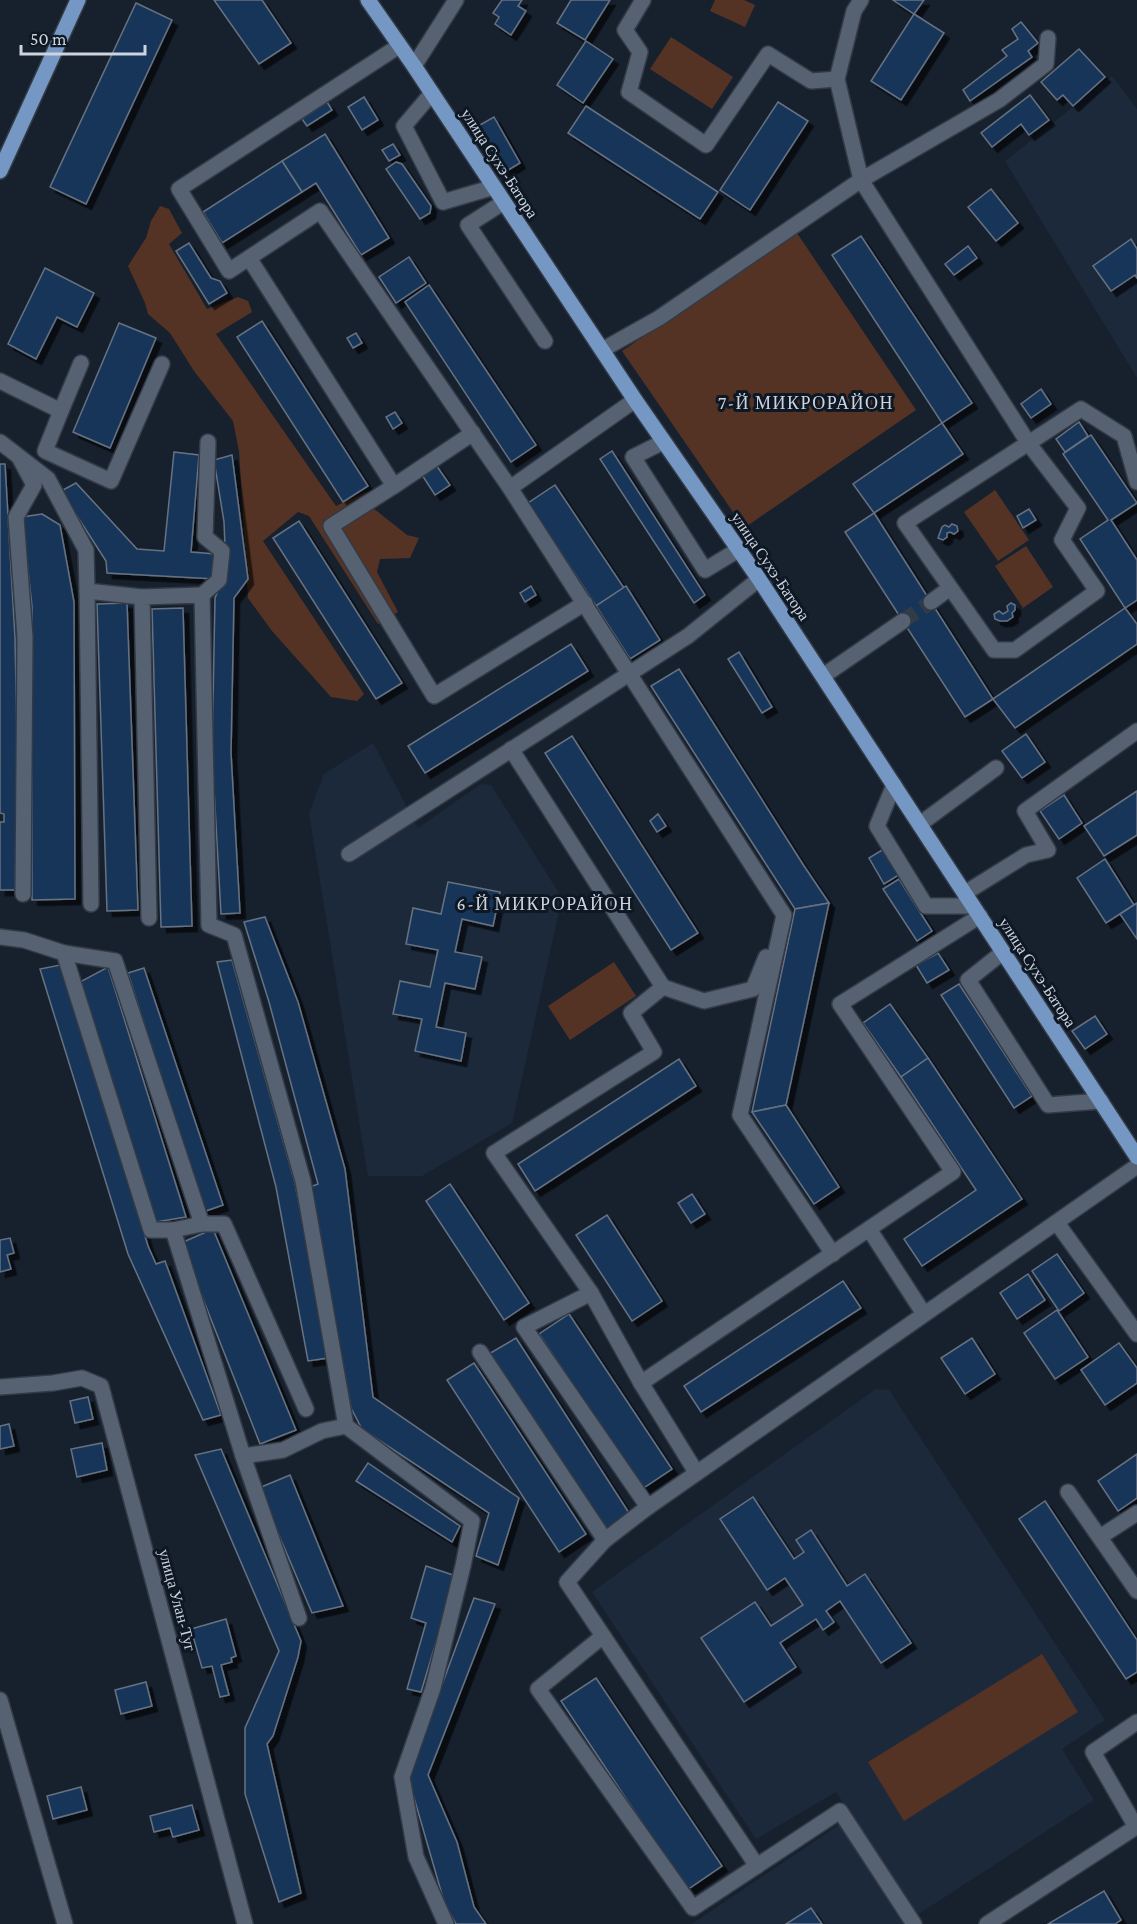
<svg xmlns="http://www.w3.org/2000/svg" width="1137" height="1924" font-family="'Crimson Pro',serif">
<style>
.built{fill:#1c293b}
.green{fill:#543325}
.building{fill:#193659;stroke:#667282;stroke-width:1.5;filter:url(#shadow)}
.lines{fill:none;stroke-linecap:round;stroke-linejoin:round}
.minor-tunnel{stroke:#323c48;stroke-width:15;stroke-dasharray:15 8;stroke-linecap:butt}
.minor-casing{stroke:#333a45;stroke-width:18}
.major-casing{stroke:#333a45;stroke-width:18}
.minor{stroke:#566271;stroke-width:15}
.major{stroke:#7597c3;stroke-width:15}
.labels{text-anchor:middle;stroke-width:6;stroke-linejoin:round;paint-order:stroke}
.street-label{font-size:16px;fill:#cdd4dd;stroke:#0e1824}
.neighbourhood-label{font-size:18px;letter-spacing:1.5px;fill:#cdd4dd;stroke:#0e1824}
</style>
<defs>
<filter id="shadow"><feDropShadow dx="5.5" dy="5.5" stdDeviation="0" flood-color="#0009"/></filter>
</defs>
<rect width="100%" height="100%" fill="#17212e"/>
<!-- built -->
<g class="built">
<polygon points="1112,76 1137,109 1137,378 1005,161"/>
<polygon points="373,743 418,828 481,784 491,785 562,898 512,1123 422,1176 368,1176 309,813 324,774"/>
<polygon points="876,1389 889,1390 1105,1720 1062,1749 1094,1800 917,1915 836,1792 756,1839 592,1592"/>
<polygon points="840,1824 907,1924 692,1924"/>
</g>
<!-- green -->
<g class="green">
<polygon points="715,0 744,0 755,5 745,27 710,11"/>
<polygon points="671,37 733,77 712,109 650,69"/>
<polygon points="160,206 169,209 182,233 169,244 207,309 238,297 248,301 252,312 216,334 336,506 366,492 373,508 407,535 419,538 410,558 380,559 377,572 398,612 378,624 309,516 298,512 263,541 364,694 357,701 331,697 272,631 248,598 239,451 233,421 194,371 170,333 148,314 145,303 128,266 146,238 151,221"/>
<polygon points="797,233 916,410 744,528 622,351"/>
<polygon points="995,490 1029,540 998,561 964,512"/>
<polygon points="1026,546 1053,587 1023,608 995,566"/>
<polygon points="614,962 636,996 570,1040 548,1006"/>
<polygon points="1042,1654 1078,1712 904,1821 868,1762"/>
</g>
<!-- building -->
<g class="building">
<polygon points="214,0 262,0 291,43 259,64"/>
<polygon points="502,0 522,0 518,6 526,11 511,35 495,24 499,17 493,13"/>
<polygon points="571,0 610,0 585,40 557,23"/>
<polygon points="893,0 924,0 914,14"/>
<polygon points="136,3 172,20 86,204 50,187"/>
<polygon points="914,14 944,33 901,100 871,81"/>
<polygon points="1021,22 1038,43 1028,51 1032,57 970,101 963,90 1007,56 1002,50 1018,39 1012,29"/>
<polygon points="586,41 613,59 583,103 557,85"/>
<polygon points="1079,49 1105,77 1073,106 1063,95 1057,100 1041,82"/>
<polygon points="1030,95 1049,120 1029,135 1021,124 992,147 981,133"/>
<polygon points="364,97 378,120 362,130 348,107"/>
<polygon points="327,102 332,110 307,126 302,119"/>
<polygon points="778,102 808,121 750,210 720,190"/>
<polygon points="586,106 718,192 700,219 568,133"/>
<polygon points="494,117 520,163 505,172 478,126"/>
<polygon points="325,134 389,238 361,255 316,183 302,192 282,161"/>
<polygon points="393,144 400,155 389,161 382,150"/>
<polygon points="282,161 302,192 222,243 203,212"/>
<polygon points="396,162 402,164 431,206 430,213 420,219 386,169"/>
<polygon points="991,189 1018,223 996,241 968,207"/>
<polygon points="861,236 972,403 942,423 832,255"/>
<polygon points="1131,239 1137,249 1137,278 1135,275 1111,291 1093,266"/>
<polygon points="189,243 211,278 220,281 227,293 209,304 176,251"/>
<polygon points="968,246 977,258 954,275 945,264"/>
<polygon points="409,257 426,283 396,303 379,277"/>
<polygon points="45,268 94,293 77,327 57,317 36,359 8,344"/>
<polygon points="429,285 536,445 511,462 405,302"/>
<polygon points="262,321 368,486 343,502 237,337"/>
<polygon points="119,323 156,338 110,448 73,432"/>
<polygon points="356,333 362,343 353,348 347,338"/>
<polygon points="1041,389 1051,404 1031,418 1021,404"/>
<polygon points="395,412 402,423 393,429 386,417"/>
<polygon points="1079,422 1088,436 1065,452 1056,439"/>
<polygon points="942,423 963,454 874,513 853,484"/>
<polygon points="1091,435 1137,503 1111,520 1137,560 1137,600 1125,608 1080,539 1108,520 1063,454"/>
<polygon points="612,451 705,595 694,603 600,459"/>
<polygon points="174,452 199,455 191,552 216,554 215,579 107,573 106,561 61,491 76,483 137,549 164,551"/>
<polygon points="232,455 248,579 234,598 231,753 240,913 221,914 212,753 215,598 226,571 224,522 214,460"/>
<polygon points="0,464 5,464 15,638 18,787 15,890 0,890 0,822 4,822 4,814 0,813"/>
<polygon points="436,465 450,485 435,495 422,475"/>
<polygon points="555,485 624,588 596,606 528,503"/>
<polygon points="1029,509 1036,520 1023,528 1017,516"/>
<polygon points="874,513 993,699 965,717 845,532"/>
<polygon points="42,514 60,525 74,602 75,899 32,900 32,606 22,517"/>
<polygon points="299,521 402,683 376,699 273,538"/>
<polygon points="952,524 957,526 958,531 954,534 950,532 947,533 947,537 943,540 938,538 942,527 945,525 949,527"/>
<polygon points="531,586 536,595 525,602 520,593"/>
<polygon points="626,586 660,640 630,659 596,606"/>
<polygon points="127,603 138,910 107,911 97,604"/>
<polygon points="1011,603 1015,605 1015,610 1012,613 1013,617 1007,621 1000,621 995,619 994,614 999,611 1003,614 1008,611 1007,606"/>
<polygon points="183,608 192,926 161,927 152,609"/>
<polygon points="1125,608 1137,624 1137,644 1015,728 993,699"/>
<polygon points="571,644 588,671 425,773 408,746"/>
<polygon points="739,652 772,707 762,713 728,659"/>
<polygon points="679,669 804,866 829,903 795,909 651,686"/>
<polygon points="1026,734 1045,762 1022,778 1002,751"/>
<polygon points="572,736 698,933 671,950 545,753"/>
<polygon points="1137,791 1137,835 1104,856 1084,826"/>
<polygon points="1064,795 1082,823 1059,839 1040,811"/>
<polygon points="658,814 666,826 657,832 650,821"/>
<polygon points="887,847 902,873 884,884 869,858"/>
<polygon points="1105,859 1134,905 1106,923 1077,878"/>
<polygon points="899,879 932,931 917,941 883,889"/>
<polygon points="448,882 500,892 493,926 462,919 455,952 482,957 475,989 445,983 436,1027 466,1033 461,1061 415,1051 422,1019 393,1014 400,981 430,987 438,950 406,944 413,908 441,914"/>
<polygon points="829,903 786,1105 752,1112 795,909"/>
<polygon points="1137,903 1137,939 1120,914"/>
<polygon points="265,917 298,1002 345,1169 373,1397 519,1498 498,1565 476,1556 489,1513 362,1429 351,1408 310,1187 318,1184 269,1002 244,922"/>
<polygon points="938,953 949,970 927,983 916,965"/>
<polygon points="232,960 295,1183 328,1358 308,1361 276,1187 217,962"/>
<polygon points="65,964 148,1246 156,1264 165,1261 221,1415 203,1420 128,1254 40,969"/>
<polygon points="108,967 186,1217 156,1222 78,983"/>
<polygon points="144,968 223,1205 203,1212 128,973"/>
<polygon points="959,984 1032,1096 1014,1108 941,995"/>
<polygon points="890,1004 928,1058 901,1077 863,1023"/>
<polygon points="1095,1016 1107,1034 1085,1049 1072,1031"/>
<polygon points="928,1058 1022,1199 922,1266 904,1239 976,1190 901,1077"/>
<polygon points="679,1059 696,1086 535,1191 518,1164"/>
<polygon points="786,1105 839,1187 814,1204 752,1112"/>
<polygon points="450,1184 529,1303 504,1320 426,1201"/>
<polygon points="692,1194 705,1214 691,1223 678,1203"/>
<polygon points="607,1215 662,1301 632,1321 576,1235"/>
<polygon points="213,1229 296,1430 260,1444 181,1243"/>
<polygon points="10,1238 14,1253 7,1255 11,1269 0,1272 0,1240"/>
<polygon points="1057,1254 1084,1293 1059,1311 1032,1271"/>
<polygon points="1028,1274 1045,1300 1017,1319 1000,1293"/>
<polygon points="843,1281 861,1308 701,1412 684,1386"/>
<polygon points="1057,1310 1088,1357 1055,1379 1024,1333"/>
<polygon points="569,1314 672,1469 642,1489 539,1334"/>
<polygon points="516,1338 631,1516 605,1532 487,1355"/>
<polygon points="972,1338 995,1374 965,1394 941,1358"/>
<polygon points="1119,1343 1137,1368 1137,1383 1105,1405 1081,1370"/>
<polygon points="474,1363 586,1534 559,1552 447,1380"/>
<polygon points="88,1397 93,1419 75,1423 70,1401"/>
<polygon points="9,1424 14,1446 0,1449 0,1426"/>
<polygon points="102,1443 107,1470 77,1477 71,1449"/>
<polygon points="221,1449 301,1641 298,1657 273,1736 267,1744 301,1893 279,1902 245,1794 245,1728 279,1651 195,1455"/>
<polygon points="1137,1454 1137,1498 1118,1511 1098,1481"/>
<polygon points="368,1463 460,1526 452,1542 356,1481"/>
<polygon points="290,1475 343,1606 312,1613 259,1488"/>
<polygon points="753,1497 794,1559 804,1552 796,1540 811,1530 847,1586 865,1574 911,1643 881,1663 840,1601 826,1611 834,1622 823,1630 816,1619 780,1643 796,1667 744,1702 701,1638 755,1602 771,1626 803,1605 785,1578 767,1590 720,1519"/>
<polygon points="1045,1501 1137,1640 1137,1672 1126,1679 1019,1519"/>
<polygon points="426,1566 456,1576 421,1692 407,1689 426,1623 411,1618"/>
<polygon points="474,1598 495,1604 428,1775 457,1842 474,1907 486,1924 456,1924 445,1905 408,1777"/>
<polygon points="226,1619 236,1656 231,1658 232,1662 221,1665 229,1695 220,1697 212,1666 202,1668 191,1629"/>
<polygon points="596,1678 722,1866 687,1890 561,1701"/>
<polygon points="146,1682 152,1706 121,1714 115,1690"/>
<polygon points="81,1787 87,1810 53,1819 47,1796"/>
<polygon points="192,1805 199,1830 173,1837 170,1828 154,1832 150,1816"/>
<polygon points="1104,1891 1121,1920 1115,1924 1048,1924"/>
<polygon points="811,1908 822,1924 786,1924"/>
</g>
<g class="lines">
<!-- minor-tunnel -->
<polyline class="minor-tunnel" points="903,621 931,602"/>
<!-- minor casing -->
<g class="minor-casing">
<g id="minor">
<polyline points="643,0 625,30 640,52 629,92 706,145 768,54 811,81 837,79"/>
<polyline points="861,0 854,11 837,79 861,180 1029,444 1078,508 1062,540 1097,591 1015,650 994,650 905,523 1081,409 1124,436 1137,482"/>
<polyline points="399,46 179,189 229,271 320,211 510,488 784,915 740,1115 833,1254"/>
<polyline points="414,66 456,0"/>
<polyline points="432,93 404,126 443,202 494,187"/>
<polyline points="504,202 468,225 545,341"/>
<polyline points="249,258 394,486 331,526 434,696 585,603"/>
<polyline points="602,350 659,318 861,180 999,100 1046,64 1048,38"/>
<polyline points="0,381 61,411 81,363"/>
<polyline points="61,411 45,451 111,481 162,364"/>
<polyline points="0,442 48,479 86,550 87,591 142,597"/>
<polyline points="663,442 633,457 705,570 738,550"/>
<polyline points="19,457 34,485 16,517 25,637 23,894"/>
<polyline points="394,486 473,433"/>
<polyline points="510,488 635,400"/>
<polyline points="87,591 91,904"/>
<polyline points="202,595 219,580 222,551 205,537 208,442"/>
<polyline points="931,602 950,588"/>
<polyline points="823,676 903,621"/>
<polyline points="511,749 663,987"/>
<polyline points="894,785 877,826 926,906 973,906"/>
<polyline points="920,824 996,768"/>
<polyline points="349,854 688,636 759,579"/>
<polyline points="965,893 1026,855 1048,850 1025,811 1137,731"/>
<polyline points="149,918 142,597 202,595 209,925 234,935 303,1181 346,1426"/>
<polyline points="0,937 24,940 64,953 151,1230 173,1230 243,1456 299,1618"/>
<polyline points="1003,952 968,980 1048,1105 1101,1101"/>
<polyline points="64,953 115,961 202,1224"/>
<polyline points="1057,1223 1137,1334"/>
<polyline points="869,1229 924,1314"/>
<polyline points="173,1230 202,1224 224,1224 306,1409"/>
<polyline points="591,1293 524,1327 648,1507"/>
<polyline points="480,1352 605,1540"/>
<polyline points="641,1383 953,1172 840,1004 980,916"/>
<polyline points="0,1387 53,1383 82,1378 101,1386 245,1924"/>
<polyline points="243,1456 283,1450 322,1431 346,1426 472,1521 463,1566 433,1688 402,1777 416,1857 446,1924"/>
<polyline points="696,1472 641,1383 591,1293 494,1153 654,1052 631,1013 663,987 704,1001 753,989 766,957"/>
<polyline points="1068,1492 1137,1591"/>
<polyline points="1100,1537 1137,1513"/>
<polyline points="603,1636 538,1689 693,1908 840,1811 914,1924"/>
<polyline points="0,1700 65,1924"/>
<polyline points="757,1866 567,1582 605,1540 648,1507 1137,1166"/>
<polyline points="987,1924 1136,1827 1093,1752 1137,1722"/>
</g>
</g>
<!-- major casing -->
<g class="major-casing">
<g id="major">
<polyline points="368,0 414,66 635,400 759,579 1137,1157"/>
<polyline points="0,171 78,0"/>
</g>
</g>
<!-- minor -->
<use href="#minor" class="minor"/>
<!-- major -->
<use href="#major" class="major"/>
</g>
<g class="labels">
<!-- street labels -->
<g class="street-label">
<text transform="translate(500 163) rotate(57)" y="6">улица Сухэ-Батора</text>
<text transform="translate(771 566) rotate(56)" y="6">улица Сухэ-Батора</text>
<text transform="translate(1038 972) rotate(57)" y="6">улица Сухэ-Батора</text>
<text transform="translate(178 1600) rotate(75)" y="6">улица Улан-Туг</text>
</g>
<!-- neighbourhood labels -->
<g class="neighbourhood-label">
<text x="806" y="409">7-Й МИКРОРАЙОН</text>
<text x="545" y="910">6-Й МИКРОРАЙОН</text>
</g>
</g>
<!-- scale -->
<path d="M21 45v9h124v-9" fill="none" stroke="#cdd4dd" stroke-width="3"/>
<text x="30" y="45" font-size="18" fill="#cdd4dd" stroke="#0e1824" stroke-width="4.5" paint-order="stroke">50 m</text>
</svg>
